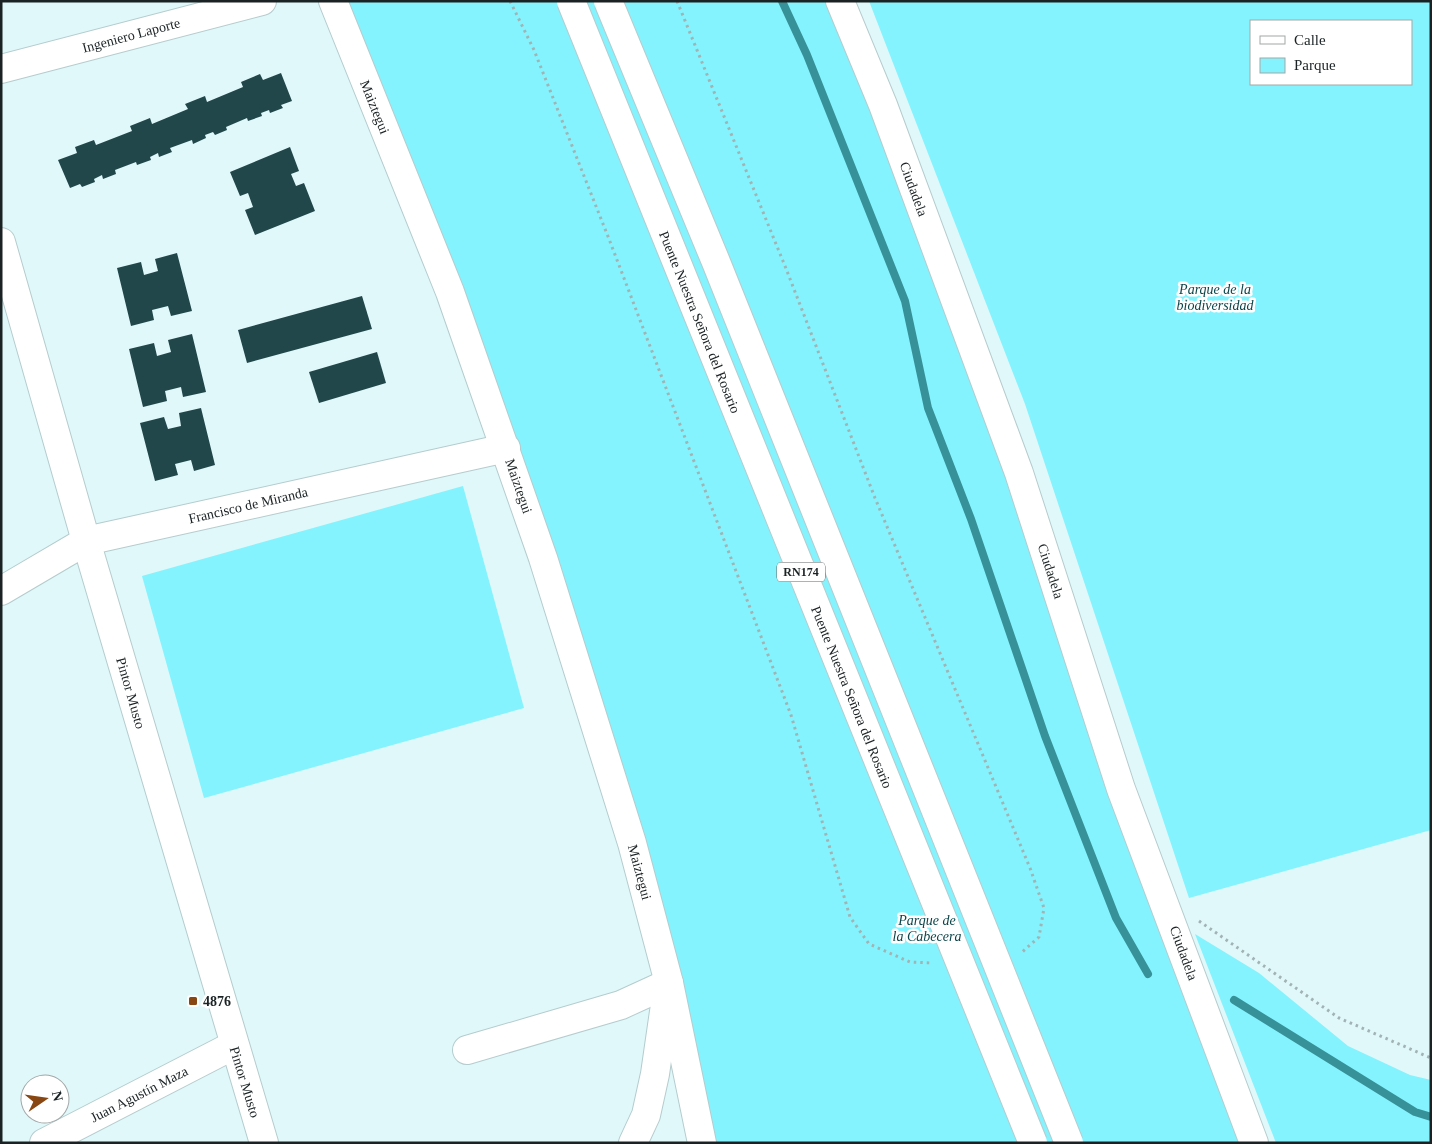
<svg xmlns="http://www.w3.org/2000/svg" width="1432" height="1144" font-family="'Times New Roman',serif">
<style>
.green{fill:#84f3fd;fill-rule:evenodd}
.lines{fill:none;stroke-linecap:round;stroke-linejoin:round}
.stream{stroke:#379199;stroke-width:8}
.building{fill:#21474b}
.minor-casing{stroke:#b5ccce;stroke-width:30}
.major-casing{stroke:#b5ccce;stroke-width:30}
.path{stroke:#a0b3b5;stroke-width:3;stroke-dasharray:2.5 4;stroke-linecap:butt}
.minor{stroke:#fff;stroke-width:28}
.major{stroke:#fff;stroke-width:28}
.highway-bridge-casing{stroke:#b5ccce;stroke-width:30;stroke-linecap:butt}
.highway-bridge{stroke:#fff;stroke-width:28}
.poi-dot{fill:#884712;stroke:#fff;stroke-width:2}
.labels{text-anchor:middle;stroke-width:5;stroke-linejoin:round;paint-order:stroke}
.shield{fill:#fff;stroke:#5f6465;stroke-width:1}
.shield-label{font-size:12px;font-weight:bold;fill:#1a2223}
.street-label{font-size:14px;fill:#1a2223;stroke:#fff}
.park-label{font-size:14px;font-style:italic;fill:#0c454a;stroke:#fff}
.poi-label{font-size:14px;font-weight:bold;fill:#1a2223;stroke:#fff;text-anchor:start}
</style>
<rect width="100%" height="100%" fill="#e0f8fa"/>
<!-- green -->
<g class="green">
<polygon points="333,1 840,1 1254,1143 702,1143 632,843"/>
<path d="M 869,1 L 1431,1 L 1431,830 L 1189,898 L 1025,404 ZM 1411,21 L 1411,84 L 1251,84 L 1251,21 Z"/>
<polygon points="463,486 524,708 204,798 142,576"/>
<polygon points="1195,934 1259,973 1348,1046 1410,1075 1431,1080 1431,1143 1276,1143"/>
</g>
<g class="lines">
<!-- stream -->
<g class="stream">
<polyline points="782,1 807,55 905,301 928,408 971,519 1045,736 1116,918 1148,974"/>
<polyline points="1234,1000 1415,1112 1431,1117"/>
</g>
</g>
<!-- building -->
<g class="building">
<polygon points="281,73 292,101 281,105 283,108 270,113 269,110 261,113 262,116 248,121 247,118 226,127 227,130 215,135 213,132 205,135 206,138 193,144 192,140 170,148 172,152 159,157 158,153 150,157 151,160 137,165 136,162 115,170 116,174 103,179 102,175 94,179 95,182 82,187 80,184 70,188 58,160 77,153 75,147 94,140 96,145 132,131 130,126 150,118 152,124 188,109 185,104 205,96 207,102 243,87 241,82 260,74 263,80"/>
<polygon points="290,147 299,171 291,174 296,186 304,183 315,211 255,235 245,210 253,207 248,193 240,196 230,172"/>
<polygon points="177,253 192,311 171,316 168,306 152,310 154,320 131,326 117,268 141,262 144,275 158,271 155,259"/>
<polygon points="362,296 372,329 247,363 238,330"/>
<polygon points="192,334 206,392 183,397 181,387 165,391 167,401 143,407 129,349 154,343 157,356 171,352 168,340"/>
<polygon points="377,352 386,383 319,403 309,372"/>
<polygon points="201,408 215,465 194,471 191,460 175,464 178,475 155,481 140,423 164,417 168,429 181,426 179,413"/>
</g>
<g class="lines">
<!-- minor casing -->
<g class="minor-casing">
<g id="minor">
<polyline points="1,69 262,1"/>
<polyline points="1,242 86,541 264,1143"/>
<polyline points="1,591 86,541 506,448"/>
<polyline points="467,1050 621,1005 669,983"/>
<polyline points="44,1143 234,1045"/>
<polyline points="633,1143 646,1115 655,1074 668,984"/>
</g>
</g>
<!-- major casing -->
<g class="major-casing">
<g id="major">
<polyline points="333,1 450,292 543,558 632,843 669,983 702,1143"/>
<polyline points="840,1 883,105 1019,473 1121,789 1254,1143"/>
</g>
</g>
<!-- path -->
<g class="path">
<polyline points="510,1 534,50 609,239 791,715 850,917 869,944 910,962 932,963"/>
<polyline points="677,1 785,266 875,498 1030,868 1044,908 1039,937 1021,953"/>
<polyline points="1199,921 1339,1018 1431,1058"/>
</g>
<!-- minor -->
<use href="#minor" class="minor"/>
<!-- major -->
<use href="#major" class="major"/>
<!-- highway-bridge casing -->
<g class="highway-bridge-casing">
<g id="highway-bridge">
<polyline points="571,1 1033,1143"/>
<polyline points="608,1 716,262 1069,1143"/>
</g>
</g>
<!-- highway-bridge -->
<use href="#highway-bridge" class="highway-bridge"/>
</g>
<!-- markers -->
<rect class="poi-dot" x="188" y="996" width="10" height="10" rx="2.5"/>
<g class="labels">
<!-- shield labels -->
<rect class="shield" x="777" y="562.5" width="48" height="19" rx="4"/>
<g class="shield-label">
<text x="801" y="576">RN174</text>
</g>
<!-- street labels -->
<g class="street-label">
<text transform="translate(131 35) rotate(-15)" y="5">Ingeniero Laporte</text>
<text transform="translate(375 107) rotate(68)" y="5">Maiztegui</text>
<text transform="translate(914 189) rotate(70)" y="5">Ciudadela</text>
<text transform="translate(700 322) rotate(68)" y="5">Puente Nuestra Señora del Rosario</text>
<text transform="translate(519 486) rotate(71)" y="5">Maiztegui</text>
<text transform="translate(248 505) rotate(-13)" y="5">Francisco de Miranda</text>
<text transform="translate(1051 571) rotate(72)" y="5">Ciudadela</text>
<text transform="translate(131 693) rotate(74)" y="5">Pintor Musto</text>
<text transform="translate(852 697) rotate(68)" y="5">Puente Nuestra Señora del Rosario</text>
<text transform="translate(640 872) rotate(75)" y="5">Maiztegui</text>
<text transform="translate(1184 953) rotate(70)" y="5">Ciudadela</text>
<text transform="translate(245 1082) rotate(73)" y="5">Pintor Musto</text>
<text transform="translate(139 1094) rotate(-27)" y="5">Juan Agustín Maza</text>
</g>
<!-- park labels -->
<g class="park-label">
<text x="1215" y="294">Parque de la<tspan x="1215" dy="16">biodiversidad</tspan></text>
<text x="927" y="925">Parque de<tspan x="927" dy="16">la Cabecera</tspan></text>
</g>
<!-- poi labels -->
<g class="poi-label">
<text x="203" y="1006">4876</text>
</g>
</g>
<!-- border -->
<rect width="1432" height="1144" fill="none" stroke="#1a2223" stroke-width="5"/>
<!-- legend -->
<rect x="1250" y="20" width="162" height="65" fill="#ffffff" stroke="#a3a7a7"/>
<rect x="1260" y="36" width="25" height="8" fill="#ffffff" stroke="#a3a7a7"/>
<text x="1294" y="45" font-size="15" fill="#1a2223">Calle</text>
<rect x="1260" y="58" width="25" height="15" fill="#84f3fd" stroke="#a3a7a7"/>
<text x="1294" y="70" font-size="15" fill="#1a2223">Parque</text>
<!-- north arrow -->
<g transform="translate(45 1099) rotate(77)"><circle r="24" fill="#ffffff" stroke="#a3a7a7"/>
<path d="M0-4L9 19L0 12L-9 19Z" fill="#884712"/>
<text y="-8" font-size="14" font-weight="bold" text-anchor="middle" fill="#1a2223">N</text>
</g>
</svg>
